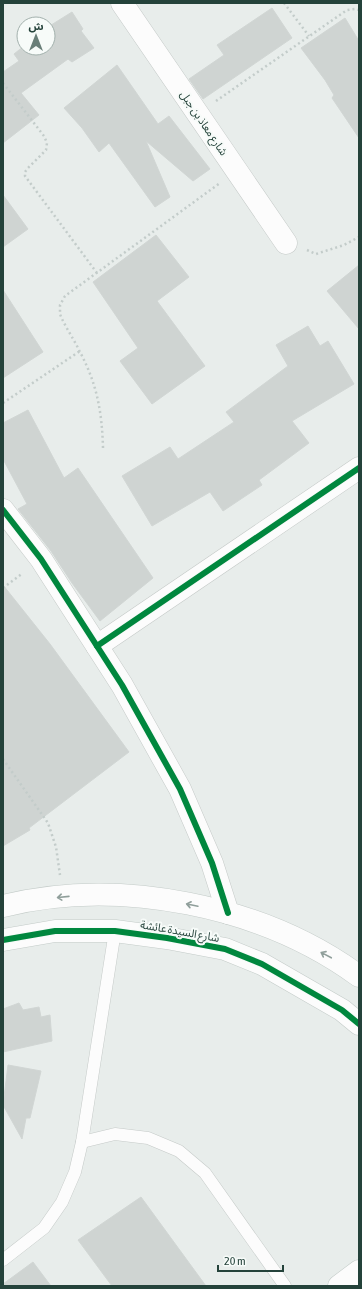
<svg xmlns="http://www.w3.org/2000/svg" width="362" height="1289" font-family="'Asap Condensed','Noto Sans Arabic',sans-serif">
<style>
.building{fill:#cfd4d2;stroke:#d1d6d4}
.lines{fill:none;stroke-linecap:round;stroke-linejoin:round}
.lane-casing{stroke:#c5cac8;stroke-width:13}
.street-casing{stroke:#c5cac8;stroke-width:23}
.secondary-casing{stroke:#c3cbc8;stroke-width:23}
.path{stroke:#c3ccca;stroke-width:2.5;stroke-dasharray:2 3;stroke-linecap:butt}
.lane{stroke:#fcfcfc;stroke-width:12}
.street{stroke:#fcfcfc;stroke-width:22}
.secondary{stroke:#fcfcfc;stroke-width:22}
.cycleway-casing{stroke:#f7fbf9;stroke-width:8}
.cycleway{stroke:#00873e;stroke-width:6}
.oneway{stroke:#909f9b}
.labels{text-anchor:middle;stroke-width:4;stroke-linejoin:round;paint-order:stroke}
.street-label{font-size:11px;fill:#24423a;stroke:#f7fbf9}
</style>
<rect width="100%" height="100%" fill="#e8edeb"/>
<!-- building -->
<g class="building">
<polygon points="272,8 292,38 203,99 189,79 224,55 217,45"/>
<polygon points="72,12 83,29 81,31 94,48 72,62 68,59 21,93 39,115 3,143 3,72 19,61 14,54 24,46 24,48 48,48 48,27"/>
<polygon points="345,18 359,41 359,138 332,98 334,95 325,80 301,48"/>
<polygon points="117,65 158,124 169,116 210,169 193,181 146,141 170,197 155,207 109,143 99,152 82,128 64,108"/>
<polygon points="3,195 28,229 3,247"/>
<polygon points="156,235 189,277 157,301 205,366 152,404 120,361 138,348 93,282"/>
<polygon points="359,265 359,329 327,291"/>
<polygon points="3,290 43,352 3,378"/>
<polygon points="308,326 320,346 328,341 354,384 292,421 309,443 259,480 262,485 223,511 210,492 152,526 122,476 170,447 178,459 234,422 226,412 288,366 276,345"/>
<polygon points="28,410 64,478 78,468 153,578 100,621 72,583 51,551 18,509 27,504 3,459 3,423"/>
<polygon points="3,585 50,644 129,752 29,828 30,830 3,846"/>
<polygon points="19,1003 23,1010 39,1007 41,1017 50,1015 52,1041 3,1052 3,1009"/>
<polygon points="8,1065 41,1071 30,1118 26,1118 22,1139 3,1105"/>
<polygon points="141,1197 206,1286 112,1286 78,1240"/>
<polygon points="33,1262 51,1286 3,1286 3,1284"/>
</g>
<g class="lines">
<!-- lane casing -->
<g class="lane-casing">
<g id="lane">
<polyline points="82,1142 115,1134 148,1138 179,1151 205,1173 285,1286"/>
<polyline points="3,1260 44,1228 62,1202 75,1172 82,1142 115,931"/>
</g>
</g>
<!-- street casing -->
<g class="street-casing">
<g id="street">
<polyline points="122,3 286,243"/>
<polyline points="3,510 41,559 122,685 180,789 212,863 228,913"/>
<polyline points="97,646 359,468"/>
</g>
</g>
<!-- secondary casing -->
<g class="secondary-casing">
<g id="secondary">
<path d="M 3,906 C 119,877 262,905 359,976"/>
<polyline points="3,940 55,931 115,931 167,938 225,949 262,964 342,1010 359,1024"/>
<polyline points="339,1286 359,1271"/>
</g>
</g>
<!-- path -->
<g class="path">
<polyline points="284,3 309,36"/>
<polyline points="3,83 44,136 47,143 46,150 27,169 25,172 25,176 97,273"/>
<polyline points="216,101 347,10 355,9 359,10"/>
<polyline points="307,250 316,254 344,245 359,237"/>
<polyline points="3,403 80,351"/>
<path d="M 103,448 C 102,412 97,384 80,352 C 74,339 65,327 60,314 L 60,305 L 65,296 L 220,183"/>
<polyline points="3,588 23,573"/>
<polyline points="3,759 48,823 56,847 60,875"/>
</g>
<!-- lane -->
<use href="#lane" class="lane"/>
<!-- street -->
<use href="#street" class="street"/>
<!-- secondary -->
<use href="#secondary" class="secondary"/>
<!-- cycleway casing -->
<g class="cycleway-casing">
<g id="cycleway">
<polyline points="3,510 41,559 122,685 180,789 212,863 228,913"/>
<polyline points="97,646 359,468"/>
<polyline points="3,940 55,931 115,931 167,938 225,949 262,964 342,1010 359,1024"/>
</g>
</g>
<!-- cycleway -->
<use href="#cycleway" class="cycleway"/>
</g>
<!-- one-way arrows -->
<defs><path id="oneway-shaft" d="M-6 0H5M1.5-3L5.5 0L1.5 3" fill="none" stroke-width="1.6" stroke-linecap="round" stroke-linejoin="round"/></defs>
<g class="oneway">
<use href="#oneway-shaft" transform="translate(63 897) rotate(174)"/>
<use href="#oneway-shaft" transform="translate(192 905) rotate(-168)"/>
<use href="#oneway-shaft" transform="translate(326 955) rotate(-152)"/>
</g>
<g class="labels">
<!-- street labels -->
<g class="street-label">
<text transform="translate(204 123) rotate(56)" y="4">شارع معاذ بن جبل</text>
<text transform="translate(180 931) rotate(10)" y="4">شارع السيدة عائشة</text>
</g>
</g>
<!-- border -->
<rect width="362" height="1289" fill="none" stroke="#24423a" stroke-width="8"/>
<!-- north arrow -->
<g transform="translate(36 36)"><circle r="19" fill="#f7fbf9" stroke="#a3b1ad"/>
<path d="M0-3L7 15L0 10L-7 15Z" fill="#697e78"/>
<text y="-6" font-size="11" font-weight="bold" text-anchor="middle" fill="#24423a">ش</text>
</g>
<!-- scale -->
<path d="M218 1265v6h65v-6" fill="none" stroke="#24423a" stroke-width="2"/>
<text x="224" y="1265" font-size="12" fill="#24423a" stroke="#f7fbf9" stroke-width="3" paint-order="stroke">20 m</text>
</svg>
